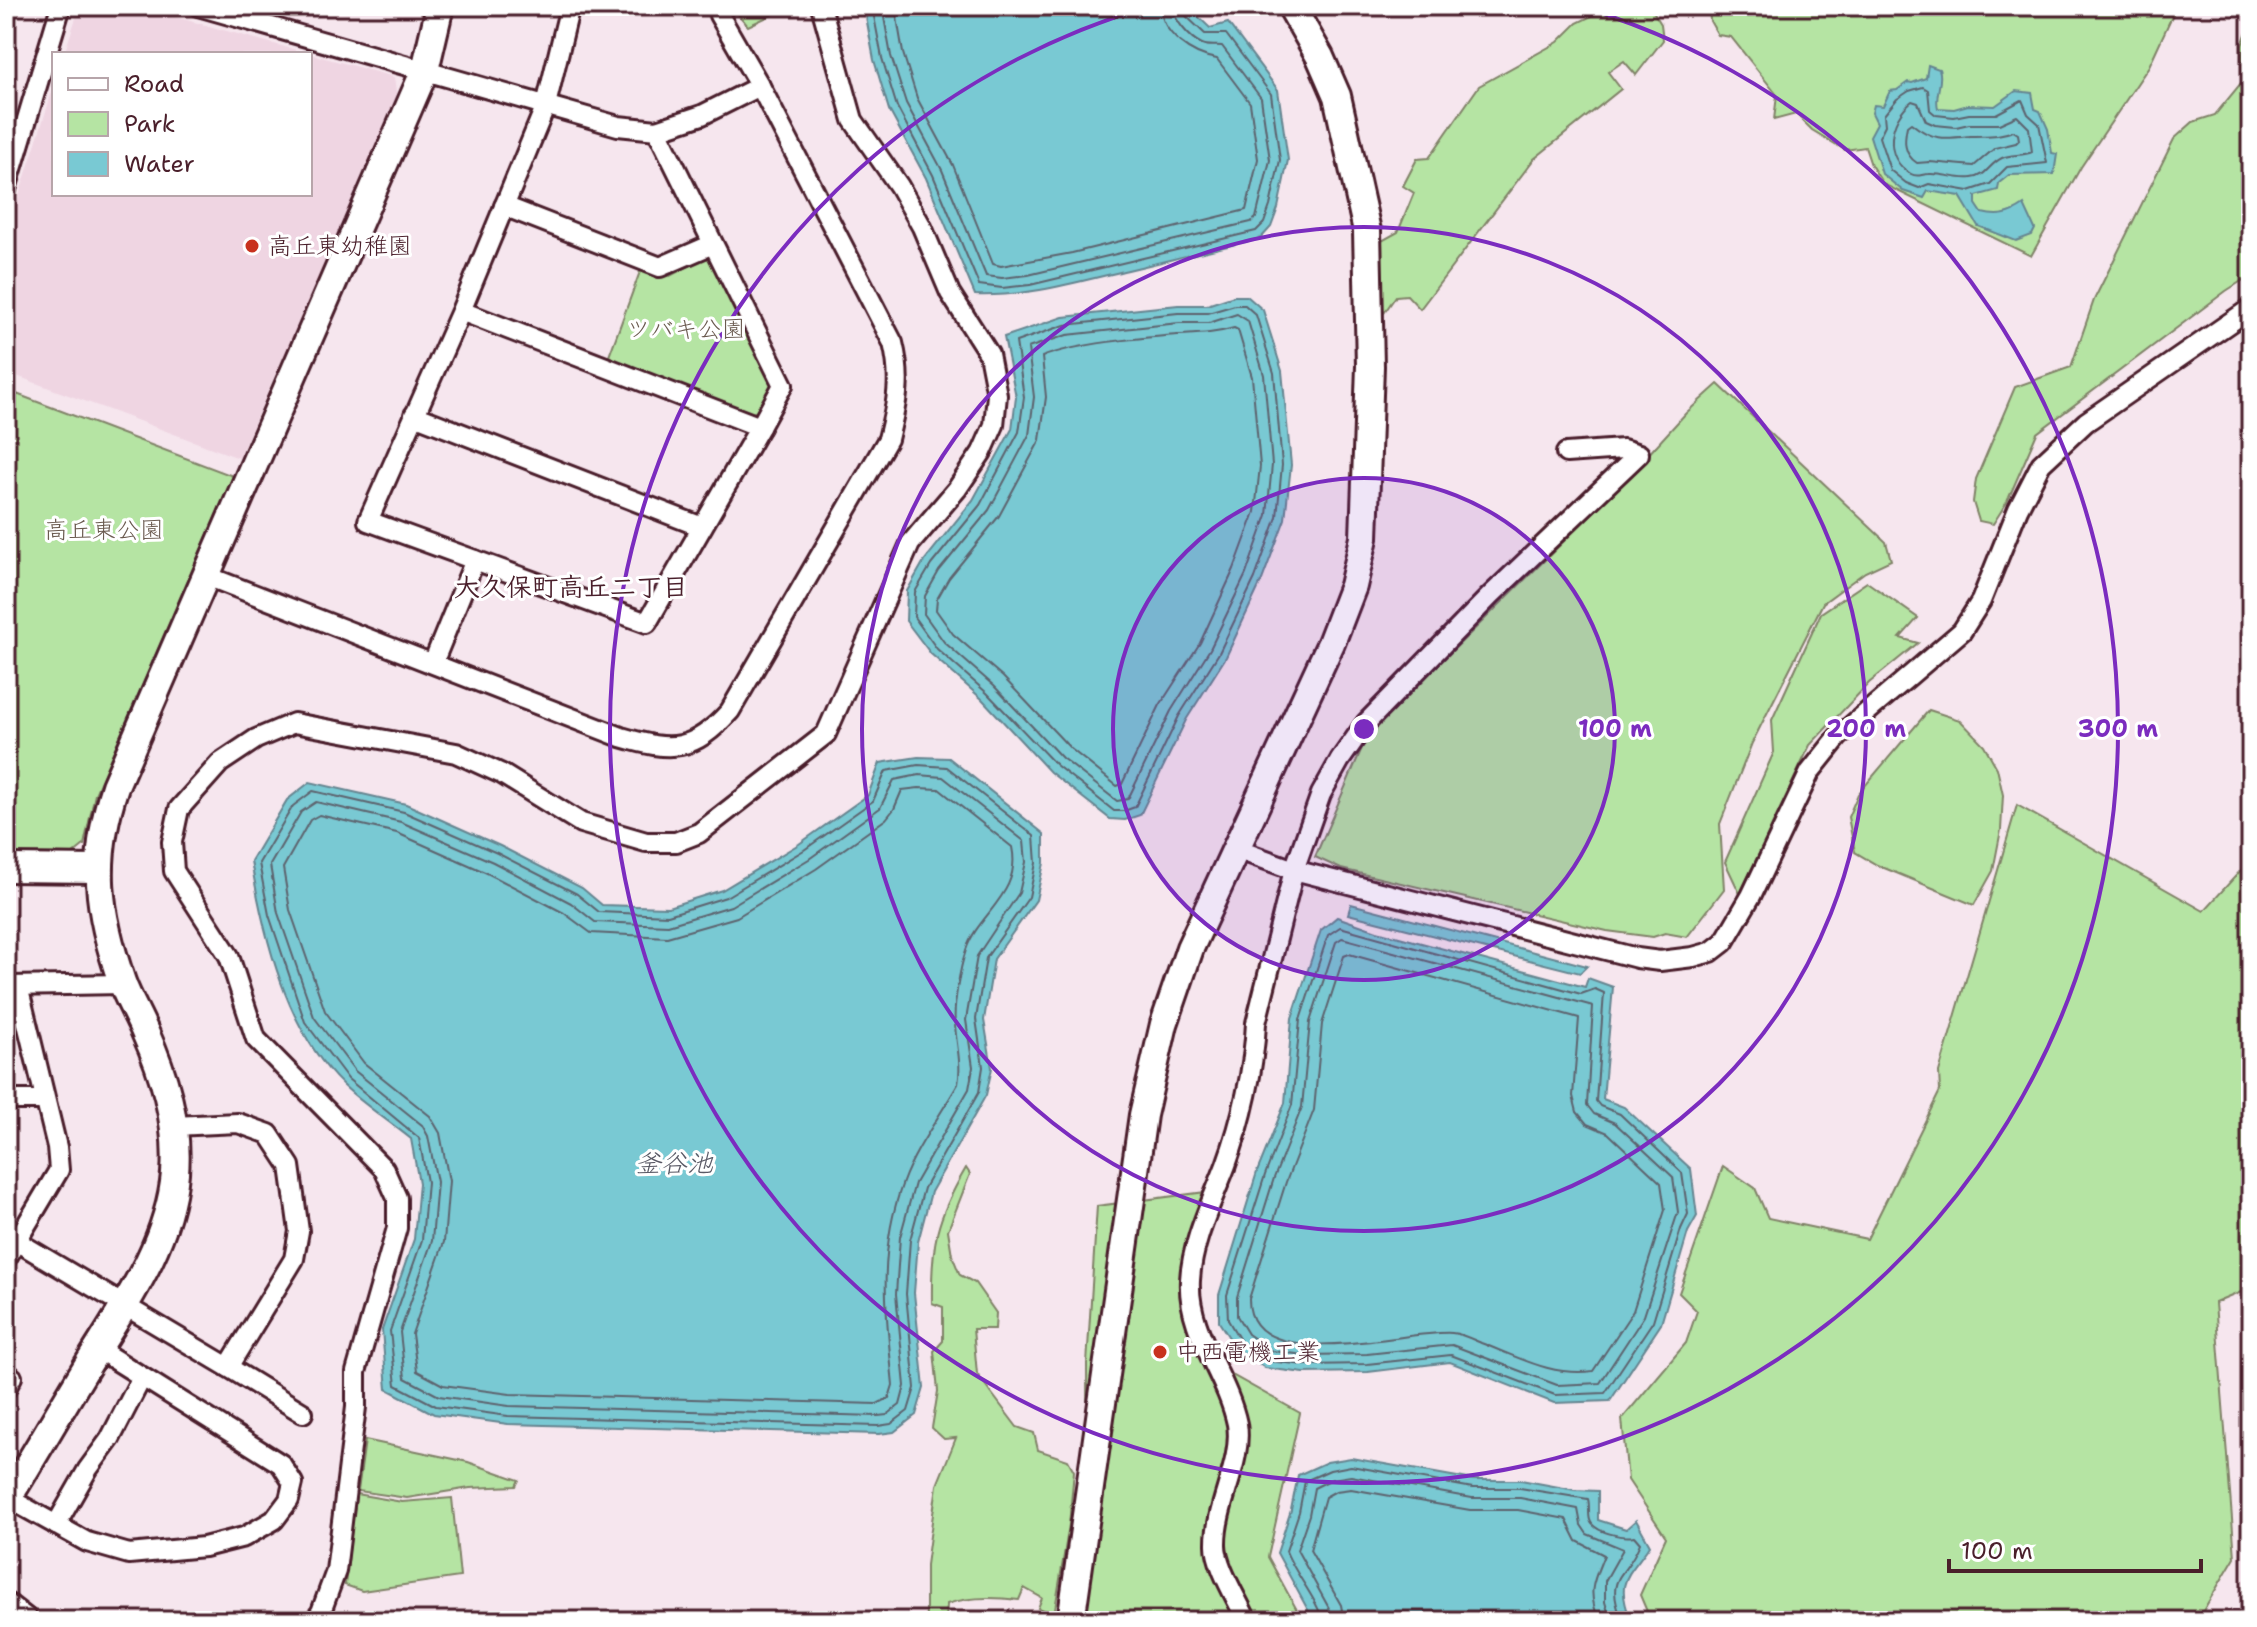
<svg xmlns="http://www.w3.org/2000/svg" width="2257" height="1627" font-family="'Shantell Sans','Klee One',sans-serif">
<style>
.built{fill:#efd5e2}
.green{fill:#b5e4a3;stroke:#808267;stroke-width:2}
.water{fill:#79c9d3;stroke:#668590;stroke-width:2}
.lines{fill:none;stroke-linecap:round;stroke-linejoin:round}
.shore{stroke:#5d636e;stroke-width:2}
.street-casing{stroke:#4a1f2b;stroke-width:24}
.secondary-casing{stroke:#4a1f2b;stroke-width:32}
.street{stroke:#fff;stroke-width:18}
.secondary{stroke:#fff;stroke-width:26}
.ring{fill:none;stroke:#7b2cbf;stroke-width:4}
.poi-dot{fill:#c8321e;stroke:#fff;stroke-width:3}
.labels{text-anchor:middle;stroke-width:6;stroke-linejoin:round;paint-order:stroke}
.poi-label{font-size:24px;fill:#4a1f2b;stroke:#fff;text-anchor:start}
.park-label{font-size:24px;fill:#6a5a4f;stroke:#fff}
.neighbourhood-label{font-size:26px;font-weight:bold;fill:#4a1f2b;stroke:#fff}
.water-label{font-size:26px;font-style:italic;fill:#5a5a66;stroke:#fff}
.centre{fill:#7b2cbf;stroke:#fff;stroke-width:4}
.ring-label{font-size:24px;text-anchor:middle;font-weight:bold;fill:#7b2cbf;stroke:#fff;stroke-width:6;stroke-linejoin:round;paint-order:stroke}
</style>
<rect width="100%" height="100%" fill="#f6e6ee"/>
<filter id="ink" filterUnits="userSpaceOnUse"><feTurbulence type="fractalNoise" baseFrequency=".0125" numOctaves="2"/><feDisplacementMap in="SourceGraphic" scale="16" xChannelSelector="R" yChannelSelector="G"/><feConvolveMatrix kernelMatrix="1 2 1 2 8 2 1 2 1" color-interpolation-filters="sRGB"/></filter>
<g filter="url(#ink)">
<!-- built -->
<polygon class="built" points="80,6 136,6 394,77 397,98 296,335 280,364 239,458 6,372 6,237 54,86 54,194 310,194 310,54 64,54"/>
<!-- green -->
<g class="green">
<polygon points="731,6 791,6 748,26"/>
<polygon points="1612,6 1650,6 1661,24 1663,40 1636,75 1624,61 1608,72 1621,89 1534,159 1420,309 1407,295 1396,296 1380,319 1378,243 1398,232 1414,193 1403,186 1417,159 1429,158 1479,86 1558,42 1577,23"/>
<polygon points="1709,6 2159,6 2173,14 2149,66 2081,167 2031,256 1883,184 1871,165 1865,147 1845,150 1812,130 1796,114 1774,120 1777,95 1731,37 1718,35 1710,21"/>
<polygon points="2251,21 2251,275 2226,291 2037,433 2007,502 1993,524 1979,521 1973,502 1976,479 2015,387 2071,367 2094,300 2174,139 2193,122 2215,115 2242,82 2242,45"/>
<polygon points="701,256 711,258 774,382 763,411 751,413 608,359 641,269 670,276 695,263"/>
<polygon points="1718,384 1886,542 1891,560 1865,572 1823,603 1752,743 1720,824 1724,889 1687,937 1665,933 1653,937 1607,931 1341,869 1315,857 1368,734 1616,490 1686,413"/>
<polygon points="6,390 233,476 95,794 84,845 73,854 6,853"/>
<polygon points="1867,582 1918,618 1900,638 1918,643 1869,683 1810,745 1740,894 1725,862 1774,752 1772,720 1821,613"/>
<polygon points="1929,710 1960,720 1984,745 1997,768 2003,795 2001,830 1993,871 1974,905 1877,865 1855,852 1848,817 1858,794"/>
<polygon points="2017,805 2204,911 2251,859 2251,1288 2215,1303 2235,1557 2197,1621 1651,1621 1640,1595 1666,1537 1628,1480 1622,1419 1686,1343 1697,1311 1679,1293 1723,1166 1755,1188 1768,1218 1867,1239 1940,1091 1939,1072"/>
<path d="M 966,1168 L 970,1174 L 948,1230 L 952,1255 L 960,1275 L 975,1283 L 996,1313 L 995,1329 L 973,1329 L 977,1374 L 1017,1427 L 1034,1433 L 1038,1450 L 1068,1460 L 1074,1471 L 1069,1525 L 1054,1615 L 1038,1608 L 1042,1598 L 1024,1588 L 1019,1600 C 995,1597 970,1596 947,1604 L 946,1621 L 926,1621 L 926,1565 L 937,1485 L 956,1438 L 944,1439 L 932,1428 L 938,1391 L 934,1351 L 943,1341 L 943,1307 L 932,1303 C 931,1244 936,1219 966,1168 Z"/>
<polygon points="1206,1192 1191,1304 1225,1371 1300,1413 1268,1557 1303,1621 1088,1621 1087,1364 1097,1206"/>
<polygon points="365,1440 468,1462 519,1480 516,1486 470,1488 407,1498 358,1491"/>
<polygon points="356,1494 402,1502 452,1498 460,1577 362,1591 345,1585"/>
</g>
<!-- water -->
<g class="water">
<path d="M 864,6 L 1187,6 L 1210,28 L 1228,23 L 1278,90 L 1288,160 L 1278,208 L 1271,227 L 1261,238 C 1217,249 1172,259 1128,270 C 1077,282 1027,297 975,295 L 926,178 L 889,110 L 874,60 Z"/>
<path d="M 1928,65 L 1939,69 C 1944,81 1934,94 1938,108 L 1954,109 L 1968,105 L 1995,106 L 2016,91 L 2032,93 L 2035,109 L 2040,111 L 2048,129 L 2052,153 L 2057,154 L 2054,174 L 2009,175 L 1999,183 L 1998,190 L 1976,196 L 1976,204 L 1982,213 C 1998,217 2010,215 2024,205 L 2035,229 L 2032,235 L 2016,241 L 1978,226 L 1960,196 L 1928,191 L 1924,198 L 1903,191 L 1882,174 L 1870,136 L 1877,123 L 1872,113 L 1874,105 L 1883,106 L 1890,91 L 1897,90 L 1908,82 L 1912,83 L 1926,78 Z"/>
<polygon points="1234,296 1247,296 1263,310 1282,371 1291,465 1285,519 1262,580 1226,657 1186,720 1140,815 1125,820 1110,819 1050,772 982,699 931,654 906,621 907,591 924,561 973,500 1012,429 1016,397 1004,337 1063,317 1178,305 1207,305"/>
<path d="M 918,757 L 949,758 L 1044,834 L 1044,863 L 1036,900 L 994,959 L 984,1020 L 992,1068 L 986,1095 L 931,1192 L 918,1242 L 914,1293 L 924,1388 L 916,1415 L 894,1432 L 879,1434 L 508,1424 L 434,1414 L 387,1389 L 382,1330 L 414,1239 L 419,1183 L 411,1139 C 389,1121 364,1105 343,1085 C 286,1030 264,937 251,861 L 287,800 L 310,782 L 406,804 L 500,846 L 582,888 L 602,905 L 668,907 L 722,890 L 799,844 L 868,795 L 880,763 Z"/>
<polygon points="1351,904 1587,966 1580,973 1348,914"/>
<polygon points="1337,917 1377,931 1585,987 1588,978 1613,987 1603,1099 1624,1107 1691,1169 1697,1216 1688,1232 1661,1324 1610,1401 1554,1403 1450,1362 1368,1372 1304,1373 1265,1368 1235,1347 1219,1322 1219,1295 1257,1172 1285,1103 1292,1018 1321,930"/>
<path d="M 1351,1458 L 1474,1480 L 1521,1480 L 1575,1490 L 1598,1491 L 1598,1520 L 1626,1529 L 1636,1520 L 1650,1545 C 1627,1578 1615,1580 1631,1621 L 1314,1621 L 1277,1553 L 1291,1510 L 1298,1475 L 1327,1462 Z"/>
</g>
<g class="lines">
<!-- shore -->
<g class="shore">
<polyline points="872,6 882,58 897,107 933,175 979,285 1002,288 1030,285 1256,231 1264,223 1270,206 1280,160 1271,94 1226,34 1205,34 1184,14 1183,6"/>
<path d="M 882,6 L 891,56 L 906,103 L 942,170 L 986,276 L 1002,278 L 1028,275 L 1251,222 L 1256,218 L 1270,160 L 1261,98 L 1222,46 C 1216,45 1208,47 1202,44 C 1189,38 1174,20 1172,6"/>
<path d="M 895,6 L 903,53 L 917,98 L 953,165 L 993,264 L 1001,266 L 1072,253 L 1246,210 L 1258,159 L 1250,103 L 1217,59 C 1192,55 1162,35 1160,6"/>
<polygon points="1923,87 1928,90 1930,110 1936,115 1954,117 1969,114 1996,114 2022,100 2028,114 2039,124 2047,163 2007,167 1990,184 1969,191 1929,184 1919,188 1906,183 1890,170 1879,137 1885,125 1884,115 1897,99 1909,91"/>
<path d="M 1912,101 L 1918,103 L 1926,121 L 1935,125 L 1956,127 L 1969,124 L 1999,124 L 2017,116 L 2029,128 L 2032,152 C 2023,156 2011,154 2002,158 C 1989,164 1986,177 1972,178 C 1958,180 1943,173 1929,174 C 1921,174 1918,178 1911,174 C 1882,157 1889,119 1912,101 Z"/>
<path d="M 1911,123 C 1933,141 1944,139 1970,136 C 1985,135 1998,137 2013,131 L 2018,134 L 2019,140 L 2016,143 L 1995,148 L 1974,166 L 1930,162 L 1917,163 C 1903,154 1904,140 1907,126 Z"/>
<polygon points="1235,305 1245,305 1256,315 1274,373 1282,465 1277,517 1255,578 1219,653 1179,716 1135,807 1124,811 1114,811 1056,765 987,693 937,649 914,617 915,592 931,565 980,505 1019,432 1024,397 1016,342 1065,325 1178,313 1208,313"/>
<polygon points="1237,314 1248,321 1264,375 1272,465 1267,515 1246,574 1210,649 1171,711 1128,799 1117,801 1062,758 994,686 944,642 924,614 925,596 939,571 989,510 1029,435 1034,397 1028,348 1067,335 1179,323 1209,323"/>
<path d="M 1234,328 L 1238,330 L 1252,377 L 1260,466 L 1255,512 L 1234,569 L 1200,643 L 1160,705 L 1122,784 L 1117,786 L 1071,749 L 1003,677 L 953,634 L 936,610 L 937,599 L 949,578 L 999,516 L 1040,440 L 1046,397 L 1042,357 C 1077,343 1139,338 1178,335 C 1198,334 1214,334 1234,328 Z"/>
<polygon points="918,765 947,767 1034,836 1036,863 1029,897 986,958 976,1019 983,1067 979,1092 924,1188 910,1240 906,1294 915,1388 908,1411 891,1424 878,1426 508,1416 436,1406 396,1385 390,1331 422,1240 427,1182 419,1138 348,1079 305,1022 269,915 259,863 293,806 313,791 404,812 497,853 577,894 599,912 668,915 726,897 804,850 873,801 886,771"/>
<polygon points="919,775 943,777 1024,841 1026,862 1019,893 977,956 966,1020 973,1067 969,1089 915,1183 900,1237 896,1294 905,1386 900,1405 887,1415 878,1416 509,1406 439,1396 405,1378 400,1332 432,1241 437,1182 428,1136 422,1125 355,1071 314,1017 278,913 270,865 301,812 316,802 401,822 493,862 571,903 595,922 668,925 731,906 809,859 880,808 894,780"/>
<path d="M 919,788 L 939,789 L 1012,847 C 1022,894 978,913 966,950 C 960,968 953,1005 955,1024 C 956,1045 962,1063 958,1084 C 941,1114 914,1151 903,1182 C 877,1254 886,1312 893,1385 L 889,1398 L 877,1404 L 510,1394 L 443,1385 L 417,1371 L 412,1334 L 444,1242 L 449,1181 L 440,1133 L 430,1116 L 364,1063 L 325,1011 L 290,910 L 283,868 L 310,820 L 319,815 L 397,833 L 487,873 L 564,913 L 591,933 L 667,937 L 737,917 L 816,869 L 886,819 L 894,809 L 902,790 Z"/>
<polygon points="1340,927 1581,994 1595,989 1604,993 1596,1101 1600,1106 1620,1114 1682,1173 1688,1214 1681,1229 1653,1321 1605,1393 1555,1395 1451,1355 1367,1364 1305,1365 1268,1361 1241,1342 1228,1320 1227,1295 1265,1175 1292,1105 1300,1020 1328,935"/>
<polygon points="1342,938 1593,1006 1587,1105 1594,1114 1615,1123 1673,1177 1678,1212 1644,1316 1600,1383 1557,1385 1452,1345 1367,1354 1305,1355 1272,1351 1248,1334 1237,1316 1237,1297 1274,1178 1302,1107 1310,1022 1336,942"/>
<path d="M 1349,954 L 1579,1018 L 1573,1096 L 1577,1112 L 1587,1124 L 1608,1133 L 1661,1183 L 1665,1210 L 1633,1311 L 1593,1371 C 1553,1377 1518,1357 1481,1343 C 1472,1339 1462,1334 1452,1333 C 1408,1329 1248,1378 1249,1299 L 1286,1182 L 1314,1110 L 1322,1024 L 1344,956 Z"/>
<path d="M 1322,1621 C 1320,1603 1293,1571 1286,1551 L 1299,1512 L 1305,1481 L 1330,1470 L 1351,1466 L 1473,1488 L 1520,1488 L 1588,1499 C 1590,1506 1588,1514 1590,1520 C 1594,1533 1624,1538 1634,1536 L 1640,1543 C 1625,1581 1604,1573 1622,1621"/>
<polyline points="1332,1621 1330,1610 1297,1550 1309,1515 1314,1488 1332,1479 1351,1476 1472,1498 1520,1498 1578,1509 1581,1525 1587,1534 1623,1549 1605,1581 1605,1602 1611,1621"/>
<path d="M 1344,1621 L 1341,1605 L 1310,1550 L 1325,1497 L 1336,1491 L 1351,1489 L 1470,1510 L 1518,1510 L 1566,1519 L 1577,1541 L 1604,1555 C 1593,1582 1587,1591 1599,1621"/>
</g>
<!-- street casing -->
<g class="street-casing">
<g id="street">
<polyline points="198,6 618,126 657,130 702,115 760,86"/>
<polyline points="657,130 783,385 760,427"/>
<polyline points="6,189 61,6"/>
<polyline points="504,206 660,267 713,244"/>
<polyline points="461,311 760,427 647,623 368,521 461,311 546,105 570,6"/>
<polyline points="414,415 702,527"/>
<path d="M 207,576 L 621,737 C 672,752 693,752 730,711 L 888,439 C 897,403 902,379 893,343 L 760,86 L 719,15 L 718,6"/>
<polyline points="433,663 475,560"/>
<polyline points="1236,849 1294,870 1637,958 1660,961 1693,957 1711,952 1724,942 1751,896 1810,772 1838,737 1962,631 1981,601 2018,509 2041,464 2086,422 2251,308"/>
<polyline points="9,986 123,984"/>
<polyline points="6,1100 44,1100"/>
<polyline points="6,1235 228,1367 294,1259 299,1231 290,1166 269,1134 238,1123 174,1126"/>
<polyline points="6,1259 59,1170 57,1147 18,986"/>
<polyline points="228,1367 303,1413"/>
<polyline points="6,1373 12,1377 6,1389"/>
<polyline points="8,1498 87,1542 129,1554 204,1547 244,1537 274,1520 289,1500 293,1483 281,1464 98,1349"/>
<polyline points="56,1525 88,1469 110,1439 142,1377"/>
<polyline points="314,1621 321,1612 336,1571 356,1407 356,1372 397,1228 397,1198 384,1169 256,1039 229,956 174,871 172,842 179,809 220,763 256,739 294,723 456,753 502,774 581,823 646,842 676,842 699,833 826,734 910,544 957,489 982,452 994,425 997,395 989,354 950,293 922,227 899,186 853,120 821,6"/>
<path d="M 1247,1621 C 1238,1600 1215,1565 1216,1543 C 1216,1504 1243,1461 1237,1424 C 1227,1375 1187,1332 1190,1280 C 1192,1241 1212,1202 1226,1165 C 1242,1121 1254,1069 1256,1023 L 1294,870 L 1321,794 L 1340,760 L 1366,723 L 1491,595 L 1639,454 L 1623,449 L 1566,453"/>
</g>
</g>
<!-- secondary casing -->
<g class="secondary-casing">
<g id="secondary">
<polyline points="6,868 99,869"/>
<path d="M 6,1501 C 33,1458 58,1414 84,1371 C 121,1310 169,1246 175,1173 C 179,1124 165,1076 145,1032 C 138,1015 128,999 122,982 C 97,911 91,859 115,786 L 425,70 L 440,6"/>
<polyline points="6,1607 24,1621"/>
<polyline points="1071,1621 1143,1115 1164,1024 1190,948 1331,643 1353,586 1364,538 1370,366 1367,231 1337,96 1320,57 1291,6"/>
</g>
</g>
<!-- street -->
<use href="#street" class="street"/>
<!-- secondary -->
<use href="#secondary" class="secondary"/>
</g>
</g>
<!-- distance rings -->
<circle cx="1364" cy="729" r="251" fill="#7b2cbf" fill-opacity=".12"/>
<g class="ring">
<circle cx="1364" cy="729" r="251"/>
<circle cx="1364" cy="729" r="502"/>
<path d="M1578 6A754 754 0 1 1 1150 6"/>
</g>
<!-- markers -->
<g class="poi-dot">
<circle cx="252" cy="246" r="8"/>
<circle cx="1160" cy="1352" r="8"/>
</g>
<g class="labels">
<!-- poi labels -->
<g class="poi-label">
<text x="268" y="254">高丘東幼稚園</text>
<text x="1176" y="1360">中西電機工業</text>
</g>
<!-- park labels -->
<g class="park-label">
<text x="686" y="337">ツバキ公園</text>
<text x="104" y="538">高丘東公園</text>
</g>
<!-- neighbourhood labels -->
<g class="neighbourhood-label">
<text x="571" y="596">大久保町高丘二丁目</text>
</g>
<!-- water labels -->
<g class="water-label">
<text x="674" y="1172">釜谷池</text>
</g>
</g>
<circle cx="1364" cy="729" r="12" class="centre"/>
<g class="ring-label">
<text x="1615" y="737">100 m</text>
<text x="1866" y="737">200 m</text>
<text x="2118" y="737">300 m</text>
</g>
<!-- margin -->
<rect width="2257" height="1627" fill="none" stroke="#fff" stroke-width="32"/>
<rect x="16" y="16" width="2225" height="1595" fill="none" stroke="#4a1f2b" stroke-width="3" filter="url(#ink)"/>
<!-- legend -->
<rect x="52" y="52" width="260" height="144" fill="#ffffff" stroke="#b7a5aa" stroke-width="2"/>
<rect x="68" y="78" width="40" height="12" fill="#ffffff" stroke="#b7a5aa" stroke-width="2"/>
<text x="124" y="92" font-size="24" fill="#4a1f2b">Road</text>
<rect x="68" y="112" width="40" height="24" fill="#b5e4a3" stroke="#b7a5aa" stroke-width="2"/>
<text x="124" y="132" font-size="24" fill="#4a1f2b">Park</text>
<rect x="68" y="152" width="40" height="24" fill="#79c9d3" stroke="#b7a5aa" stroke-width="2"/>
<text x="124" y="172" font-size="24" fill="#4a1f2b">Water</text>
<!-- scale -->
<path d="M1949 1559v12h252v-12" fill="none" stroke="#4a1f2b" stroke-width="4"/>
<text x="1961" y="1559" font-size="24" fill="#4a1f2b" stroke="#ffffff" stroke-width="6" paint-order="stroke">100 m</text>
</svg>
